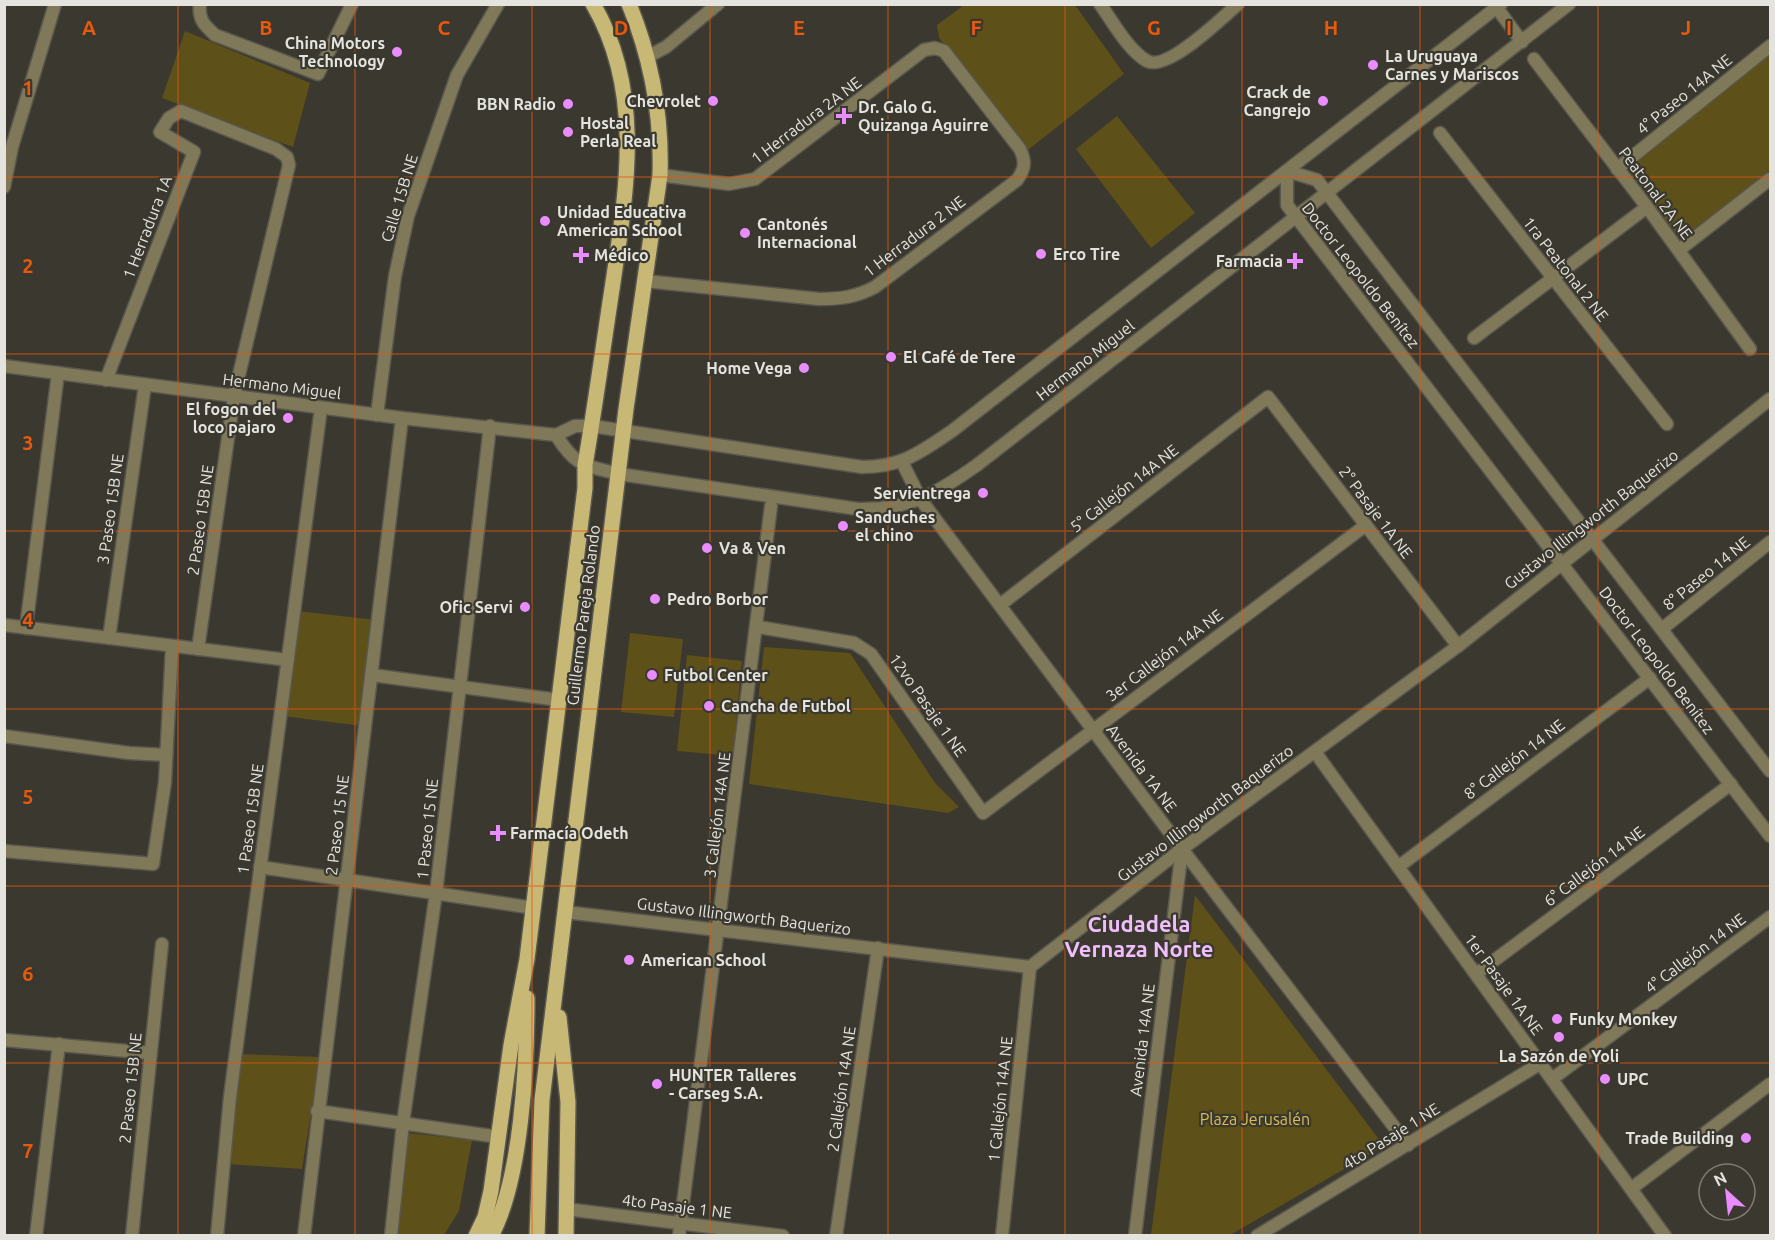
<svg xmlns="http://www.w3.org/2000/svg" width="1775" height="1240" font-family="Ubuntu,sans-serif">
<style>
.green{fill:#5d5018}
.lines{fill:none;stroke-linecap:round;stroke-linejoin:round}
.minor-casing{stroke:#59574e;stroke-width:15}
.tertiary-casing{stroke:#59574e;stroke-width:15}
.primary-casing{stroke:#59574e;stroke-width:18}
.minor{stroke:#807959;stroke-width:12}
.tertiary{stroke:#807959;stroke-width:12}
.primary{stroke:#c8b876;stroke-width:15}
.grid{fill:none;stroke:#e8590c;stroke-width:1.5;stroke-opacity:0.55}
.poi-dot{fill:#e98dfe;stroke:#3a382f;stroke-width:2}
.labels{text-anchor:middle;stroke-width:4.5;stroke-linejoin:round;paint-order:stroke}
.poi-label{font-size:16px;font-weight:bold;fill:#e4e3de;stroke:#3a382f;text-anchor:start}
.street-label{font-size:16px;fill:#e4e3de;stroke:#3a382f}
.park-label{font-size:16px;fill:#d8bf50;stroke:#3a382f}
.district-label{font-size:22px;font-weight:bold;fill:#f1befd;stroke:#3a382f}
.grid-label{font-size:20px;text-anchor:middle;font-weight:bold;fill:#e8590c;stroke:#3a382f;stroke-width:4.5;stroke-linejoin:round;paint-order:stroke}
</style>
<rect width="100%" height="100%" fill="#3a382f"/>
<!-- green -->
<g class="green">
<polygon points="964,5 1075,5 1124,74 1028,150 939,38 937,25"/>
<polygon points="185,31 310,83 293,147 162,98"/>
<polygon points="1770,46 1770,170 1681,239 1618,166"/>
<polygon points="1117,116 1195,213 1151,248 1076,149"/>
<polygon points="297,611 376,620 362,726 283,716"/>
<polygon points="630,633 683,639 674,717 621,712"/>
<polygon points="764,647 850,653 935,783 959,807 948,813 749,784"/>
<polygon points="687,655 742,661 733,756 677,751"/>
<polygon points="1195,895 1384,1146 1230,1235 1151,1235"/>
<polygon points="239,1054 320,1057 302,1169 227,1164"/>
<polygon points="408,1133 472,1140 459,1211 444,1235 395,1236"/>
</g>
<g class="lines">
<!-- minor casing -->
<g class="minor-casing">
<g id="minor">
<path d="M 200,4 C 198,19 204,25 215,35 L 318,74 L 352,4"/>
<path d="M 1100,4 C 1113,22 1128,50 1147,61 C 1167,72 1222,18 1238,4"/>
<polyline points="1494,4 1522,42"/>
<polyline points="647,57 666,47 718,4"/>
<polyline points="1534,59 1647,207 1750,349"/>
<polyline points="1440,133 1667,424"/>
<polyline points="1617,169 1770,46"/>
<polyline points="4,187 12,147 55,4"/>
<polyline points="1679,250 1770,179"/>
<path d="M 645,281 L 819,299 C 841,299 856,297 875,287 L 1017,180 C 1025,169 1026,162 1020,149 L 944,51 L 935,48 L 924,50 L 755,179 L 729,184 L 660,175"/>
<polyline points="1474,338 1647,207"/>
<polyline points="106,380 194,152 160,132 169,118 181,111 276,149 287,157 289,165 234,396 198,649"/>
<polyline points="377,415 395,276 408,216 457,75 498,4"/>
<polyline points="902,462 921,500 933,516 1182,849 1408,1145"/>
<polyline points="1000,605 1268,397 1458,646"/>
<polyline points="4,625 288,660"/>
<polyline points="758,627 854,643 871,654 983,813 1366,525"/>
<polyline points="26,628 58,373"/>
<polyline points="1662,629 1770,542"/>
<polyline points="109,638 145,385"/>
<polyline points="372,675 559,700"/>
<polyline points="4,736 129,753 166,755"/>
<polyline points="1315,752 1665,1236"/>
<polyline points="4,851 153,864 165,782 172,647"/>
<polyline points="260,867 534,908"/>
<polyline points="1398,867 1650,678"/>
<polyline points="565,912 1030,967 1182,849 1458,646 1770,399"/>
<polyline points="1476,974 1731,784"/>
<polyline points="4,1040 150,1053"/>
<polyline points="1552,1079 1770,917"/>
<polyline points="317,1111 499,1137"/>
<polyline points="1632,1188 1770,1084"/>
<polyline points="566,1209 783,1236"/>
<polyline points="36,1236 59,1044"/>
<polyline points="132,1236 162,944"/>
<polyline points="217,1236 230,1097 321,408"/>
<polyline points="304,1236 402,418"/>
<polyline points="391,1236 403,1123 436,893 490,426"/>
<polyline points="679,1236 771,506"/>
<polyline points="836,1236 878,948"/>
<polyline points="1002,1236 1030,967"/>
<polyline points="1135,1236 1182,849"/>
<polyline points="1257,1236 1541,1063"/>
</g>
</g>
<!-- tertiary casing -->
<g class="tertiary-casing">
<g id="tertiary">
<path d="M 1501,4 L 952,431 C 921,452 902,467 862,467 L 592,426 L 575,426 L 556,435 C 576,467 584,465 619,474 L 858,509 C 909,510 936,494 977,465 L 1569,4"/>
<polyline points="4,366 402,418 556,435"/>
<polyline points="1770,771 1317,180 1287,171 1287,205 1770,836"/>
</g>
</g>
<!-- primary casing -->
<g class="primary-casing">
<g id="primary">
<polyline points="559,1017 568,1102 566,1236"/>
<path d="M 476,1236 L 485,1217 L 491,1191 L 511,1045 L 527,959 L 585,488 L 585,465 C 595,407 603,348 612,289 C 626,194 645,93 593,4"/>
<path d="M 491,1236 C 522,1179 527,1063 527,998"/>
<path d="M 537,1236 L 542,1100 L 626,409 L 660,175 C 662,115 652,60 629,4"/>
</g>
</g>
<!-- minor -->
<use href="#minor" class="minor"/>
<!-- tertiary -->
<use href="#tertiary" class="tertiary"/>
<!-- primary -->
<use href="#primary" class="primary"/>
</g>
<!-- grid -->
<path class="grid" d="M 178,4 L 178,1236M 355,4 L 355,1236M 532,4 L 532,1236M 710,4 L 710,1236M 888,4 L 888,1236M 1065,4 L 1065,1236M 1242,4 L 1242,1236M 1420,4 L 1420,1236M 1598,4 L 1598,1236M 4,177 L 1770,177M 4,354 L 1770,354M 4,531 L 1770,531M 4,709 L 1770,709M 4,886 L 1770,886M 4,1063 L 1770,1063"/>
<!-- markers -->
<g class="poi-dot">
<circle cx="397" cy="52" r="6"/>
<circle cx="1373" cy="65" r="6"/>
<circle cx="713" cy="101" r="6"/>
<circle cx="1323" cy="101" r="6"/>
<circle cx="568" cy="104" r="6"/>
<path d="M841 107h6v6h6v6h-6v6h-6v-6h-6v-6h6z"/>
<circle cx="568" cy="132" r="6"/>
<circle cx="545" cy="221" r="6"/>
<circle cx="745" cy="233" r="6"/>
<circle cx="1041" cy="254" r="6"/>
<path d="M578 246h6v6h6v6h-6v6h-6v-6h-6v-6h6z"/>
<path d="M1292 252h6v6h6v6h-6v6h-6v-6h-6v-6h6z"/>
<circle cx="891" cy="357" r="6"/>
<circle cx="804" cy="368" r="6"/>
<circle cx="288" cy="418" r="6"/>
<circle cx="983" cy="493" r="6"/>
<circle cx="843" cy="526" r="6"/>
<circle cx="707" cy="548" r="6"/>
<circle cx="655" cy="599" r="6"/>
<circle cx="525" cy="607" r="6"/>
<circle cx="652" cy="675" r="6"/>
<circle cx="709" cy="706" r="6"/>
<path d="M495 824h6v6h6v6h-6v6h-6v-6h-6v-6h6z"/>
<circle cx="629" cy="960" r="6"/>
<circle cx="1557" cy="1019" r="6"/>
<circle cx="1559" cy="1037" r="6"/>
<circle cx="1605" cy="1079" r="6"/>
<circle cx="657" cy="1084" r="6"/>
<circle cx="1746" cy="1138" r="6"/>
</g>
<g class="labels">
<!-- poi labels -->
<g class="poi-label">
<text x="385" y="49" text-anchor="end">China Motors<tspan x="385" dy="18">Technology</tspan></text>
<text x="1385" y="62">La Uruguaya<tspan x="1385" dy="18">Carnes y Mariscos</tspan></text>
<text x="1311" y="98" text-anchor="end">Crack de<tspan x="1311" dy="18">Cangrejo</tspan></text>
<text x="701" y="107" text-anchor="end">Chevrolet</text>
<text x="556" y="110" text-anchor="end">BBN Radio</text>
<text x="858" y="113">Dr. Galo G.<tspan x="858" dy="18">Quizanga Aguirre</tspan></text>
<text x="580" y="129">Hostal<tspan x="580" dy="18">Perla Real</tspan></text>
<text x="557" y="218">Unidad Educativa<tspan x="557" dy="18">American School</tspan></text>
<text x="757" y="230">Cantonés<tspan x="757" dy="18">Internacional</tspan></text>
<text x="1053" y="260">Erco Tire</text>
<text x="594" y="261">Médico</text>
<text x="1283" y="267" text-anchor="end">Farmacia</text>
<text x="903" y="363">El Café de Tere</text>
<text x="792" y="374" text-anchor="end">Home Vega</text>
<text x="276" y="415" text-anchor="end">El fogon del<tspan x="276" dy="18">loco pajaro</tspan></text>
<text x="971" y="499" text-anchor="end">Servientrega</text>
<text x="855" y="523">Sanduches<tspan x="855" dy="18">el chino</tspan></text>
<text x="719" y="554">Va &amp; Ven</text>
<text x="667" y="605">Pedro Borbor</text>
<text x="513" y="613" text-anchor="end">Ofic Servi</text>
<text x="664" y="681">Futbol Center</text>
<text x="721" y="712">Cancha de Futbol</text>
<text x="510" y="839">Farmacía Odeth</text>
<text x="641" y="966">American School</text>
<text x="1569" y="1025">Funky Monkey</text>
<text x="1559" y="1062" text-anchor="middle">La Sazón de Yoli</text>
<text x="669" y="1081">HUNTER Talleres<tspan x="669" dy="18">- Carseg S.A.</tspan></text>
<text x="1617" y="1085">UPC</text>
<text x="1734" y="1144" text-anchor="end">Trade Building</text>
</g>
<!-- street labels -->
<g class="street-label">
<text transform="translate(1684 94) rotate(-39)" y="6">4° Paseo 14A NE</text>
<text transform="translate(806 120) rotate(-37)" y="6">1 Herradura 2A NE</text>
<text transform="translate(1656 193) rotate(53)" y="6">Peatonal 2A NE</text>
<text transform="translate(399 198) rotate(-73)" y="6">Calle 15B NE</text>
<text transform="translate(147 227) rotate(-69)" y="6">1 Herradura 1A</text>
<text transform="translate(914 236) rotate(-37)" y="6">1 Herradura 2 NE</text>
<text transform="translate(1566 269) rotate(52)" y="6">1ra Peatonal 2 NE</text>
<text transform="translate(1361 275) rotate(52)" y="6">Doctor Leopoldo Benítez</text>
<text transform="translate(1085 360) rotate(-38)" y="6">Hermano Miguel</text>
<text transform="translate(282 386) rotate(7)" y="6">Hermano Miguel</text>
<text transform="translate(1124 488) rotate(-38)" y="6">5° Callejón 14A NE</text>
<text transform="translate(110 509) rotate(-82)" y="6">3 Paseo 15B NE</text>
<text transform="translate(1376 512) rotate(53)" y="6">2° Pasaje 1A NE</text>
<text transform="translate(1591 519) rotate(-38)" y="6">Gustavo Illingworth Baquerizo</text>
<text transform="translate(200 520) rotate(-82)" y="6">2 Paseo 15B NE</text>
<text transform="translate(1706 573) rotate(-39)" y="6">8° Paseo 14 NE</text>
<text transform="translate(583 615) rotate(-83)" y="6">Guillermo Pareja Rolando</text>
<text transform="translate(1164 655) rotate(-37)" y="6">3er Callejón 14A NE</text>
<text transform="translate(1657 660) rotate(53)" y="6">Doctor Leopoldo Benítez</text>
<text transform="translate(928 705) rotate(55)" y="6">12vo Pasaje 1 NE</text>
<text transform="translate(1514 759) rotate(-37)" y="6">8° Callejón 14 NE</text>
<text transform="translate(1142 768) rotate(53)" y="6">Avenida 1A NE</text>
<text transform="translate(1205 813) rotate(-37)" y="6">Gustavo Illingworth Baquerizo</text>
<text transform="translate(717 815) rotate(-83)" y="6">3 Callejón 14A NE</text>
<text transform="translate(250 819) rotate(-82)" y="6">1 Paseo 15B NE</text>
<text transform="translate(337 825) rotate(-83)" y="6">2 Paseo 15 NE</text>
<text transform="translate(427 829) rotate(-84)" y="6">1 Paseo 15 NE</text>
<text transform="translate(1594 866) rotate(-37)" y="6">6° Callejón 14 NE</text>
<text transform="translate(744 916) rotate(7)" y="6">Gustavo Illingworth Baquerizo</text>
<text transform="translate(1695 953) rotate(-37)" y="6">4° Callejón 14 NE</text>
<text transform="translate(1504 984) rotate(54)" y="6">1er Pasaje 1A NE</text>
<text transform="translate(1142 1040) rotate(-83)" y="6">Avenida 14A NE</text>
<text transform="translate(130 1088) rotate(-84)" y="6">2 Paseo 15B NE</text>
<text transform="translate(841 1089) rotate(-82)" y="6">2 Callejón 14A NE</text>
<text transform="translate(1000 1099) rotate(-84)" y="6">1 Callejón 14A NE</text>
<text transform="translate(1391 1136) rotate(-32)" y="6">4to Pasaje 1 NE</text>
<text transform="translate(677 1206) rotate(7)" y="6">4to Pasaje 1 NE</text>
</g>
<!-- park labels -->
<g class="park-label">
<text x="1255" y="1125">Plaza Jerusalén</text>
</g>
<!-- district labels -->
<g class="district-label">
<text x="1139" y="932">Ciudadela<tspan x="1139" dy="25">Vernaza Norte</tspan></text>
</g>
</g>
<g class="grid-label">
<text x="89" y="35">A</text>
<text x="266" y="35">B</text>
<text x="444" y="35">C</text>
<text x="621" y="35">D</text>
<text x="799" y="35">E</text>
<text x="976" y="35">F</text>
<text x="1154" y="35">G</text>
<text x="1331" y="35">H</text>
<text x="1509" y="35">I</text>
<text x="1686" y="35">J</text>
<text x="28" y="95">1</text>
<text x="28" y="273">2</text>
<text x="28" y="450">3</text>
<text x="28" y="627">4</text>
<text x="28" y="804">5</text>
<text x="28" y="981">6</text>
<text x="28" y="1158">7</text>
</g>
<!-- border -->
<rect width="1775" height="1240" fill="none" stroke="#e4e3de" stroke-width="12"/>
<!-- north arrow -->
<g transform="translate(1727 1192) rotate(333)"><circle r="28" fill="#3a382f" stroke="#7e7c75" stroke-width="1.5"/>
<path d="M0-4.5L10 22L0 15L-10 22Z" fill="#e98dfe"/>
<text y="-9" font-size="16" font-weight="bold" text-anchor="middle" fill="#e4e3de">N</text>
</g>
</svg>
